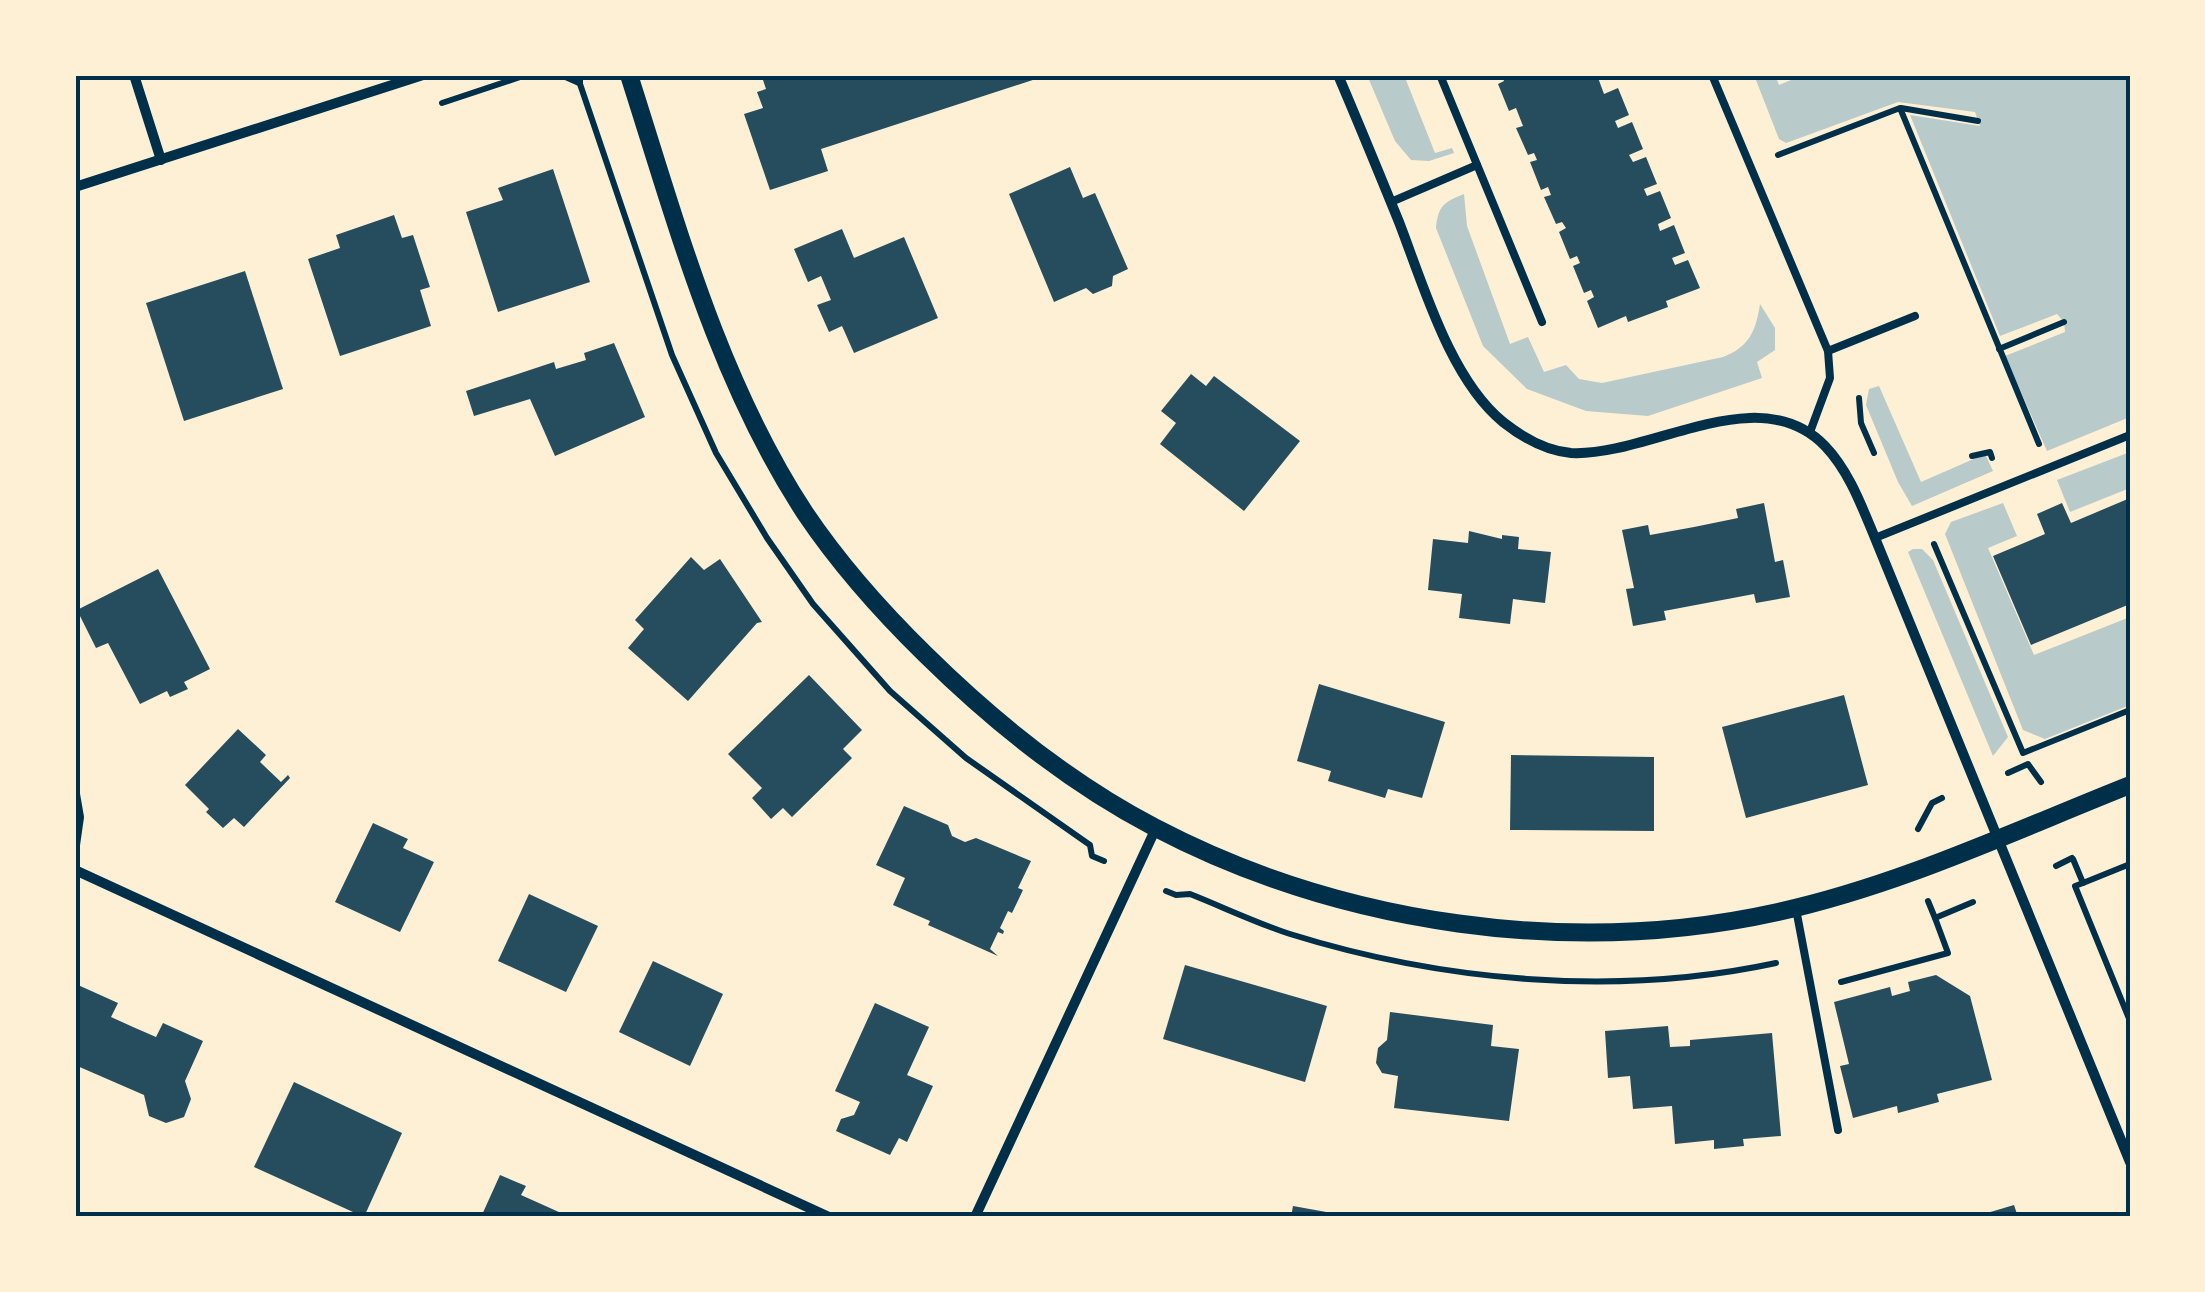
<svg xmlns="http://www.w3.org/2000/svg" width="2205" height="1292" font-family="Manrope,sans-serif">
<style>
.green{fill:#b9caca}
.building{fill:#264d5e}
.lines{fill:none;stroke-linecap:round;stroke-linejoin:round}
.path{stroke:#003049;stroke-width:6}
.service{stroke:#003049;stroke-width:8}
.minor{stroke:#003049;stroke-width:10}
.tertiary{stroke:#003049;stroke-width:18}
.neatline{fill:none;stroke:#003049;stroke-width:4}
</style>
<rect width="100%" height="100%" fill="#fdf0d5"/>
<!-- green -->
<g class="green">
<polygon points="1367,75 1404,75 1435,153 1452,148 1454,153 1429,161 1411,160 1395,141"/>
<polygon points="1754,75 1775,75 1779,85 1803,75 2130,75 2130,417 2047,451 2005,356 2065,332 2064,322 2057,314 2000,336 1910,115 1980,126 1975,112 1898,102 1786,143 1779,139"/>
<path d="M 1464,194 L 1467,226 L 1510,344 L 1528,337 L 1544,372 L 1566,365 L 1579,379 L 1602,383 L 1723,357 C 1749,347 1756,331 1760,304 L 1775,328 L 1775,350 L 1757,362 L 1762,378 L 1648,416 L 1586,411 L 1527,389 L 1483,346 L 1436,228 C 1438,206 1444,202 1464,194 Z"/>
<polygon points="1879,386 1921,482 1985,454 1993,471 1912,506 1898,482 1866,405 1869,389"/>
<polygon points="2130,452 2130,488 2070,512 2057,480"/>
<polygon points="2003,503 2017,536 1988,548 2034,655 2130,617 2130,705 2045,739 2023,730 1945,534 1951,522"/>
<polygon points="1913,549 1922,549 1933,560 2008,737 1993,756 1908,552"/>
</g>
<!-- building -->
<g class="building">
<polygon points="777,75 1045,75 1045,76 821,149 828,171 770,190 744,114 763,108 757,92 766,89 763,80"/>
<polygon points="1502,75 1597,75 1604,94 1618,88 1629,115 1615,121 1618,128 1632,122 1643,149 1629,155 1633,162 1646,157 1657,184 1644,189 1647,196 1660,191 1671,218 1658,224 1660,231 1674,225 1685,253 1672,258 1675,265 1688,260 1700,288 1666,301 1668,307 1628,322 1626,316 1598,328 1587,301 1594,297 1591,290 1584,293 1573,266 1580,263 1577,256 1570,259 1559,232 1566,228 1562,222 1556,224 1544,197 1551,195 1548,187 1541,190 1530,162 1537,160 1534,153 1528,155 1516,128 1523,126 1516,108 1509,111 1498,84 1504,81"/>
<polygon points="1070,167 1083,198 1095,193 1128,269 1113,276 1112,286 1093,294 1086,288 1054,302 1009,194"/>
<polygon points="553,169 590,282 498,312 466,212 503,200 498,188"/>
<polygon points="394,215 402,238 413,235 430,287 420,290 431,326 340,356 308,259 340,248 336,235"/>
<polygon points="842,229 854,258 904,237 938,318 854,353 842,326 829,332 817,305 831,300 821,276 808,282 794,249"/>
<polygon points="245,271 283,389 184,421 146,303"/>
<polygon points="614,343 645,417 555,456 530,399 474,416 466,391 554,362 556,369 586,360 584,353"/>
<polygon points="1191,374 1206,386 1214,376 1300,441 1244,511 1160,444 1176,423 1161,411"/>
<polygon points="2130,498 2130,604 2031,645 1993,556 2045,534 2037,514 2062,503 2071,523"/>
<polygon points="1764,503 1775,562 1783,560 1790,597 1756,603 1754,594 1664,611 1666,620 1633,626 1626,589 1634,588 1622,530 1648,525 1650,535 1694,527 1738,518 1736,509"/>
<polygon points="1469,531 1502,539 1502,535 1519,537 1518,549 1551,552 1545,603 1513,599 1510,624 1459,618 1462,594 1428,590 1433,539 1468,543"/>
<polygon points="691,557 704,570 720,559 762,622 757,623 688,701 628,648 644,629 635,620"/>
<polygon points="158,569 210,669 184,682 188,689 170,697 167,691 140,704 108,643 96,648 77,610"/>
<polygon points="809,675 862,730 843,749 852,758 843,767 792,817 783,808 771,819 752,798 762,788 728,754"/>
<polygon points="1319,684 1445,722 1422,798 1388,789 1385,798 1328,781 1331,771 1297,761"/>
<polygon points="1844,695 1868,785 1746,818 1722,727"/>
<polygon points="238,729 266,755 260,762 281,782 288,775 290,778 244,827 234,818 223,828 206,812 209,809 185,785"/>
<polygon points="1511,755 1654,757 1654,831 1510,830"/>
<polygon points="904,806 948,825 952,836 965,842 976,838 1031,861 1018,888 1023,890 1012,913 1008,911 1000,928 1004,931 1003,934 998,932 990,949 998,956 928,925 930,921 893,905 905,878 876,865"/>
<polygon points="373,823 408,839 403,848 434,862 400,932 335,902"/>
<polygon points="529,894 598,926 566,992 498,961"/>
<polygon points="653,961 723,994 690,1066 619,1032"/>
<polygon points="1185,965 1327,1006 1305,1082 1163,1039"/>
<polygon points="1936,975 1970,996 1992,1080 1937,1094 1939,1102 1898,1113 1897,1106 1853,1118 1840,1066 1849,1064 1834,1002 1890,987 1892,996 1910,991 1908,982"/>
<polygon points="78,985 118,1003 111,1017 133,1027 156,1037 163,1023 203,1041 185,1081 191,1099 184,1117 166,1123 149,1116 144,1095 75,1065"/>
<polygon points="875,1003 929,1027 907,1075 933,1086 907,1142 899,1138 890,1155 836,1131 841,1119 854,1115 860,1102 835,1091"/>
<polygon points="1390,1012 1493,1025 1491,1046 1519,1049 1509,1121 1394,1108 1398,1076 1382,1073 1376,1063 1378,1048 1387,1040"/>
<polygon points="1668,1026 1670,1047 1690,1046 1690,1040 1772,1033 1781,1136 1743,1139 1744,1146 1714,1149 1714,1140 1675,1144 1672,1106 1633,1109 1630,1076 1608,1078 1605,1031"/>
<polygon points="294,1082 402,1133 364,1217 254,1167"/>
<polygon points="500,1175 526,1186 521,1195 570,1217 481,1217"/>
<polygon points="2014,1205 2018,1217 1978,1217 1977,1216"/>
<polygon points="1293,1206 1343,1215 1343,1217 1291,1217"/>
</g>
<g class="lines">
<!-- path -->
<g class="path">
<polyline points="561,75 579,83"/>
<polyline points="580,75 580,84 672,355 716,453 767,538 813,604 890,691 966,758 1090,845 1092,856 1104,861"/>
<polyline points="442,103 526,75"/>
<polyline points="1901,108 1978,121"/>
<polyline points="1778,155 1900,108 2039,444"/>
<polyline points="1999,349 2064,322"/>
<polyline points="1859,398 1861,423 1874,453"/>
<polyline points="1972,456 1990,452 1992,458"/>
<polyline points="1934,544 2023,753 2130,710"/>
<polyline points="2008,773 2028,764 2041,782"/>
<polyline points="1918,829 1932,803 1942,798"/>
<polyline points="2073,859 2083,883 2130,864"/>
<polyline points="2056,866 2072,858"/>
<polyline points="2083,883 2075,886 2130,1021"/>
<path d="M 1166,891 L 1176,895 L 1190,894 C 1223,907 1256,923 1290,934 C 1444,982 1618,997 1776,963"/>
<polyline points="1928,901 1935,918 1973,902"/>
<polyline points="1841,982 1948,953 1935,918"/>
</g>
<!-- service -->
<g class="service">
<polyline points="1440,75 1542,322"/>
<polyline points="1712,75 1828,351 1830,378 1810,432"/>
<polyline points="1391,202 1477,165"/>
<polyline points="1828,351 1915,316"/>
<polyline points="1875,538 2130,435"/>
<polyline points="1796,909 1838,1130"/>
</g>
<!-- minor -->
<g class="minor">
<polyline points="134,75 161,160"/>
<path d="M 1338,75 C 1359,124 1379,173 1399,222 C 1423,284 1450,379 1503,422 C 1522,437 1546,451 1571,453 C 1650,457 1758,377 1825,446 C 1849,471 1862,507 1875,538 L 2130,1162"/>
<polyline points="75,187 423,75"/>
<polyline points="75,794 79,817 75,845"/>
<polyline points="75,870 829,1217"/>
<polyline points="975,1217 1156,828"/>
</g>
<!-- tertiary -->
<path class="tertiary" d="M 629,75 C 677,225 718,380 805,513 C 840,565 882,612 926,655 C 994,722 1070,783 1154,827 C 1341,925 1571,958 1778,912 C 1900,885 2014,831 2130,785"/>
</g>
<!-- border -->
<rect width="2205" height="1292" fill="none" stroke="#fdf0d5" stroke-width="155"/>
<rect x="78" y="78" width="2050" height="1136" class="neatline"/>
</svg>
